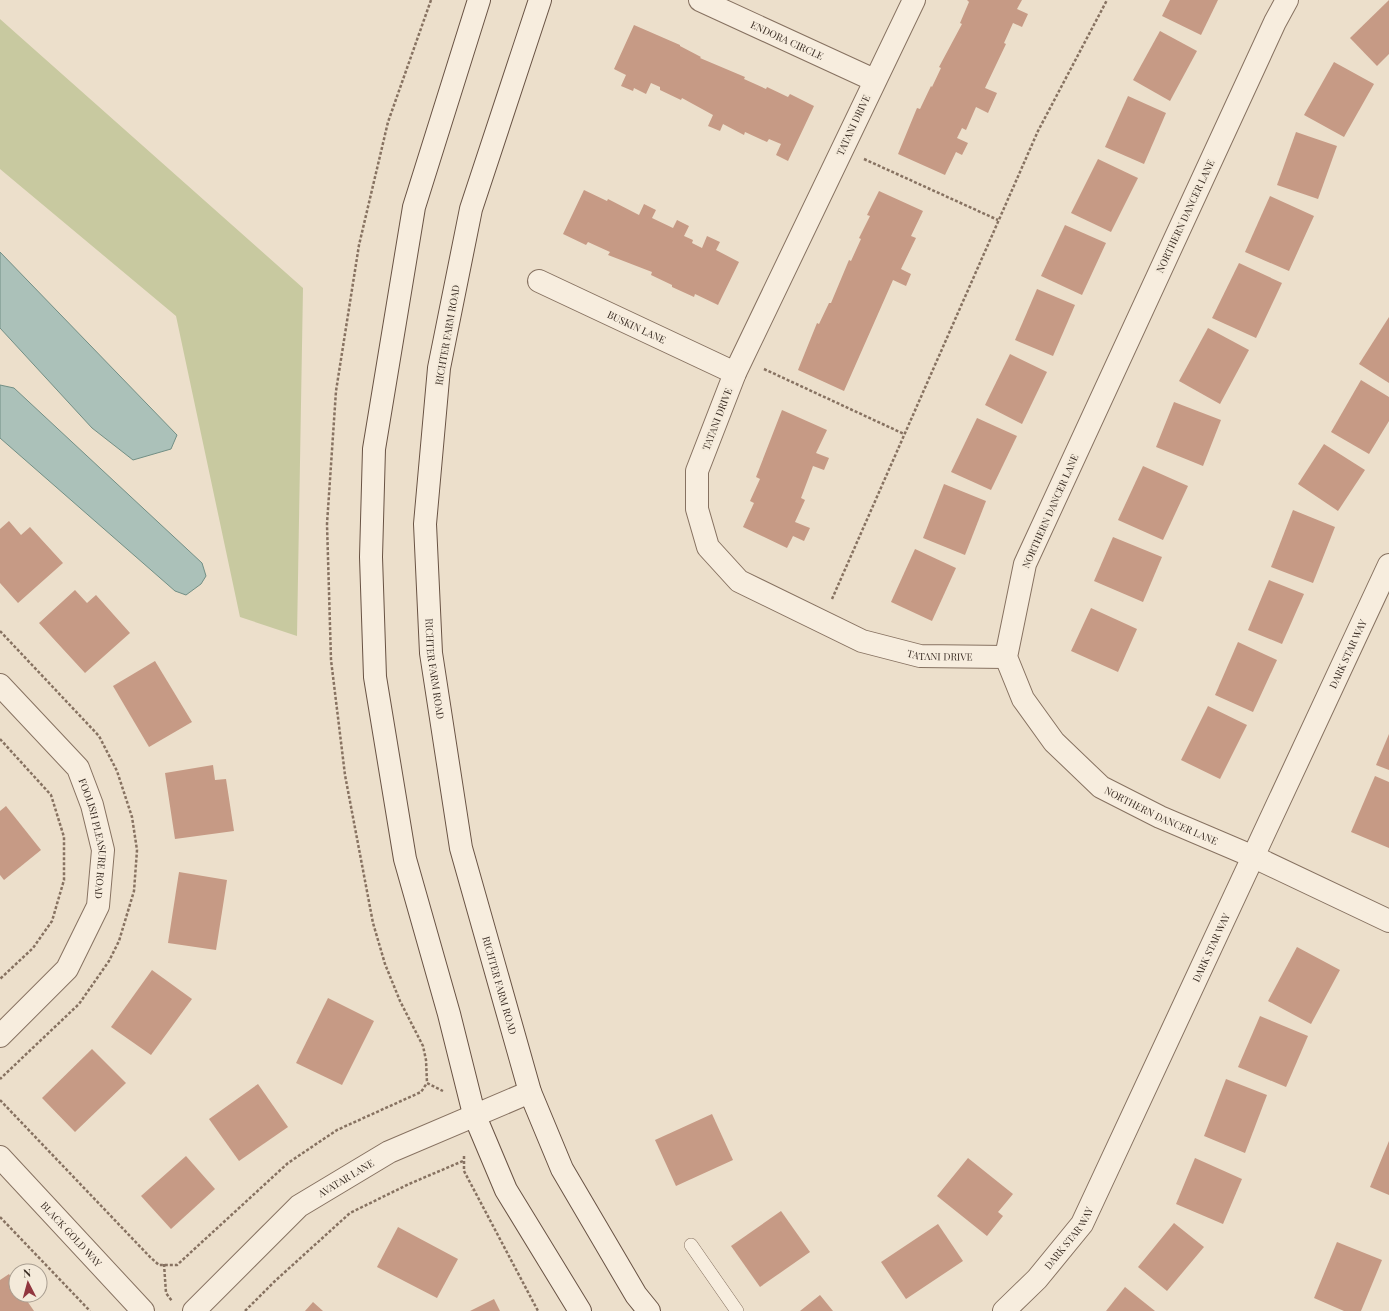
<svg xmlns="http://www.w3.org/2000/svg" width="1389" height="1311" font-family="'Playfair Display',serif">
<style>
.green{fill:#c8c9a0}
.water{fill:#abc1b9;stroke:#728f85}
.building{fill:#c69a85}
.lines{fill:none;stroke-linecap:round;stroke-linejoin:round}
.service-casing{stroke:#877261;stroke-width:14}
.minor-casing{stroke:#877261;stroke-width:24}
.secondary-casing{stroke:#695344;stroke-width:24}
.path{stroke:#877261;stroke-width:2.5;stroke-dasharray:3 2;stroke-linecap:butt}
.service{stroke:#f7edde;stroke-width:13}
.minor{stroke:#f7edde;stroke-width:22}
.secondary{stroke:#f7edde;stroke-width:22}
.labels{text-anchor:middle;stroke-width:3.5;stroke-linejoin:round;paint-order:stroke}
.street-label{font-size:10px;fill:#392c23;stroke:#f4eada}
</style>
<rect width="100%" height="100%" fill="#ecdfcb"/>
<!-- green -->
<polygon class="green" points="0,19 303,288 297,636 240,617 176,316 0,169"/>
<!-- water -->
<g class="water">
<polygon points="0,252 177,435 171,449 133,460 92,428 0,328"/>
<polygon points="0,385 14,388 202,563 206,576 201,584 186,595 175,591 0,438"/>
</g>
<!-- building -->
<g class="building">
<polygon points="967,0 1022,0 1017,9 1028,14 1022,27 1013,23 1004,43 1006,44 985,88 997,93 988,113 976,107 966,130 962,128 957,138 968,143 962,155 956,152 945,175 898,154 917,108 920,109 931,86 932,87 941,68 939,67 962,24 960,23 969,2"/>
<polygon points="1170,0 1218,0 1201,35 1162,16"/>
<polygon points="1389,0 1389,54 1377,66 1350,38"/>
<polygon points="634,25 680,45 680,46 701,57 700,58 745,77 744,79 766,89 767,87 788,97 790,94 814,106 788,161 776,155 781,144 769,139 767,142 745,132 744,135 723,124 720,131 708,126 713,115 682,98 681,100 660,90 660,87 651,83 646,94 634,88 633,91 621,86 626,75 614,69"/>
<polygon points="1160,31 1197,51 1170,101 1133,80"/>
<polygon points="1334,62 1374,84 1344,137 1304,115"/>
<polygon points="1128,96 1166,113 1144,164 1105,147"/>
<polygon points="1296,132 1337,146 1318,199 1277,185"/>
<polygon points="1098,159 1138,178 1111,232 1071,213"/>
<polygon points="584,190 607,201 608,199 639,215 644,204 656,210 652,218 673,228 677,220 689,226 684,236 693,240 692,243 702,248 707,236 720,242 716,250 739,262 718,305 695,294 694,297 672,287 672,285 651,275 652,272 608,255 610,252 588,242 586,245 563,234"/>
<polygon points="879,191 923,211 911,236 916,238 901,269 911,274 906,286 893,280 844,391 798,370 817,323 819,324 829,303 831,303 849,260 851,261 861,239 859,238 870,216 867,215"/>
<polygon points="1270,196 1314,216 1289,271 1245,252"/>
<polygon points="1065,225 1106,243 1082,295 1041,276"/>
<polygon points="1239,263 1282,283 1256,338 1212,318"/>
<polygon points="1037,289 1075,305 1053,356 1015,340"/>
<polygon points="1389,317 1389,383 1359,364"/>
<polygon points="1208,328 1249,350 1220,404 1179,381"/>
<polygon points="1010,354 1047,372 1022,424 985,405"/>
<polygon points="1361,380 1389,397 1389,421 1369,454 1331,432"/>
<polygon points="1174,402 1221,420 1203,466 1156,447"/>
<polygon points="782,410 827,430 816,453 829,458 824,470 813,466 801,498 805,500 795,522 810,528 804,541 793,536 787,548 743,527 754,503 750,501 760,479 756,477"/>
<polygon points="977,418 1017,436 991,490 951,472"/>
<polygon points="1324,444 1365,470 1338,511 1298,484"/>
<polygon points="1143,466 1188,486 1163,540 1118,520"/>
<polygon points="944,484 986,501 965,555 923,538"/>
<polygon points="1293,510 1335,527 1313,583 1271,567"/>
<polygon points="9,521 21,535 30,527 63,563 18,603 0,583 0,529"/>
<polygon points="1113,537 1162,557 1143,602 1094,581"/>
<polygon points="915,549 956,568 932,621 891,602"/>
<polygon points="1269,580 1304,594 1282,644 1248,630"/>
<polygon points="75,590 87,603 96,595 130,633 85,673 39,623"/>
<polygon points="1091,608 1137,629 1118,672 1071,651"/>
<polygon points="1238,642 1277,660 1253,712 1215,695"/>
<polygon points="155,661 192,722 149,747 113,686"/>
<polygon points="1208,706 1247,725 1220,779 1181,760"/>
<polygon points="1389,734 1389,770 1376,765"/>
<polygon points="213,765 215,780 226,779 234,831 175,839 165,773"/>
<polygon points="1375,776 1389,782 1389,848 1351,832"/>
<polygon points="6,806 41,850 4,880 0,875 0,811"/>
<polygon points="179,872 227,880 216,950 168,943"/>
<polygon points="1297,947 1340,970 1311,1024 1268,1001"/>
<polygon points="152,970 192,999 151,1055 111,1027"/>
<polygon points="328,998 374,1021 342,1085 296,1063"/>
<polygon points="1260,1016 1308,1036 1286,1087 1238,1067"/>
<polygon points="92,1049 126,1083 75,1132 42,1098"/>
<polygon points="1226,1079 1267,1095 1245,1153 1204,1136"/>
<polygon points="258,1084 288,1127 239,1161 209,1119"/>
<polygon points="712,1114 733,1160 676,1186 655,1140"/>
<polygon points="1389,1141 1389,1195 1370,1187"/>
<polygon points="186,1156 215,1189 171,1229 141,1196"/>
<polygon points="968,1158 1013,1194 998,1212 1003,1216 987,1236 937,1196"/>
<polygon points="1195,1158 1242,1179 1223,1224 1176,1204"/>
<polygon points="781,1211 810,1252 760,1287 731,1246"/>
<polygon points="1174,1223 1204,1247 1167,1291 1138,1267"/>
<polygon points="938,1224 963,1261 906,1299 881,1262"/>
<polygon points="398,1227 458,1259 437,1298 377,1267"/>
<polygon points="1337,1242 1382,1260 1361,1311 1344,1311 1314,1298"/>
<polygon points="9,1274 16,1285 16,1295 23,1295 34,1311 0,1311 0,1280"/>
<polygon points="1125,1287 1155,1311 1106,1311"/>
<polygon points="820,1295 833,1311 800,1311"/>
<polygon points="494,1299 500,1311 470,1311"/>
<polygon points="313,1302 323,1311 305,1311"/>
</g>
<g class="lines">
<!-- service casing -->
<g class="service-casing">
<polyline id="service" points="691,1245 737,1311"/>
</g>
<!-- minor casing -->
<g class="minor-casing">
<g id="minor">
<path id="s1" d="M 700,0 L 874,80"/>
<path id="s2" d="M 914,0 L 735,373 L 697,471 L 697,509 L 708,547 L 739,581 L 862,641 L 920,656 L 1006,657"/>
<path id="s3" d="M 1287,0 L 1275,22 L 1025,564 L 1006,657 L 1023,699 L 1054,742 L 1101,787 L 1160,817 L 1254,857 L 1389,921"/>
<path id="s4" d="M 539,281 L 735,373"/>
<path id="s5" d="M 0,685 L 78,768 L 92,805 L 103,850 L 98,906 L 67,969 L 0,1036"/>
<path id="s6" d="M 0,1157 L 143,1311"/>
<path id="s7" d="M 194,1311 L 299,1206 L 389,1152 L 530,1092"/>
<path id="s8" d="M 1004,1311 L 1037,1279 L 1082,1224 L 1389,565"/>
</g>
</g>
<!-- secondary casing -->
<g class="secondary-casing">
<g id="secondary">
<polyline points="479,0 414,207 374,449 371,557 375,677 405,859 449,1014 474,1114 506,1190 580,1311"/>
<path id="s9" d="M 540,0 L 471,209 L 439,368 L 425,524 L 431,653 L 461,848 L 530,1092 L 562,1169 L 636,1295 L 649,1311"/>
</g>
</g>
<!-- path -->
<g class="path">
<polyline points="431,0 388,122 359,245 336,391 327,524 331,660 345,775 373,923 385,964 400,1001 423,1046 426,1060 427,1083 443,1091"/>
<polyline points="864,159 998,220"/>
<polyline points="764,369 904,434"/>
<polyline points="832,599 1038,131 1107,0"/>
<polyline points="0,631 99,736 117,771 132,817 137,850 134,891 119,941 109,961 79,1004 0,1079"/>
<polyline points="0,739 51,795 64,837 64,880 52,921 33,948 0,979"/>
<polyline points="0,1100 150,1257 159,1265 177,1265 288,1163 337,1130 421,1092 427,1083"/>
<polyline points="464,1156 464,1171 538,1311"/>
<polyline points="0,1217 90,1311"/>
<polyline points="164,1264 166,1293 172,1301"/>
<polyline points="245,1311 275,1281 350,1213 409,1184 463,1161"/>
</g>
<!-- service -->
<use href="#service" class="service"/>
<!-- minor -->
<use href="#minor" class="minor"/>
<!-- secondary -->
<use href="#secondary" class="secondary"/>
</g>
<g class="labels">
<!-- street labels -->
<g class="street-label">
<text dy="4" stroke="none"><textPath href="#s1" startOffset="96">ENDORA CIRCLE</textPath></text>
<text transform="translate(853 125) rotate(-65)" y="4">TATANI DRIVE</text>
<text transform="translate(1185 216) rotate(-65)" y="4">NORTHERN DANCER LANE</text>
<text dy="4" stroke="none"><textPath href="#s4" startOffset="108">BUSKIN LANE</textPath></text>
<text transform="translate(447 335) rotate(-80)" y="4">RICHTER FARM ROAD</text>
<text transform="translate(717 419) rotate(-69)" y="4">TATANI DRIVE</text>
<text transform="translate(1050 511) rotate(-66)" y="4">NORTHERN DANCER LANE</text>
<text dy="4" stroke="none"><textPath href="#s2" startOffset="859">TATANI DRIVE</textPath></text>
<text dy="4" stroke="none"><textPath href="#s8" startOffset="746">DARK STAR WAY</textPath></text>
<text dy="4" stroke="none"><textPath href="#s9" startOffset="684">RICHTER FARM ROAD</textPath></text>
<text dy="4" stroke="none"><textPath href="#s3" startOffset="947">NORTHERN DANCER LANE</textPath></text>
<text dy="4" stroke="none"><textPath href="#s5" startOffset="187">FOOLISH PLEASURE ROAD</textPath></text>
<text dy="4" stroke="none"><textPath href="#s8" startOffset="422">DARK STAR WAY</textPath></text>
<text dy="4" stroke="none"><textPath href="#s9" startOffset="1008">RICHTER FARM ROAD</textPath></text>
<text dy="4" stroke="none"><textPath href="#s7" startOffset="203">AVATAR LANE</textPath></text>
<text dy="4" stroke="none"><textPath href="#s6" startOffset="105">BLACK GOLD WAY</textPath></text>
<text dy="4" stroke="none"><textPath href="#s8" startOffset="98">DARK STAR WAY</textPath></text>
</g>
</g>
<!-- north arrow -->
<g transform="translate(28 1283) rotate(354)"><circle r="19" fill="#f4eada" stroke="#a99e91"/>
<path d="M0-3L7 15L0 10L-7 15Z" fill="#91363f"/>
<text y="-6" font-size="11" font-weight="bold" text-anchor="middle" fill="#392c23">N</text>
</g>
</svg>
